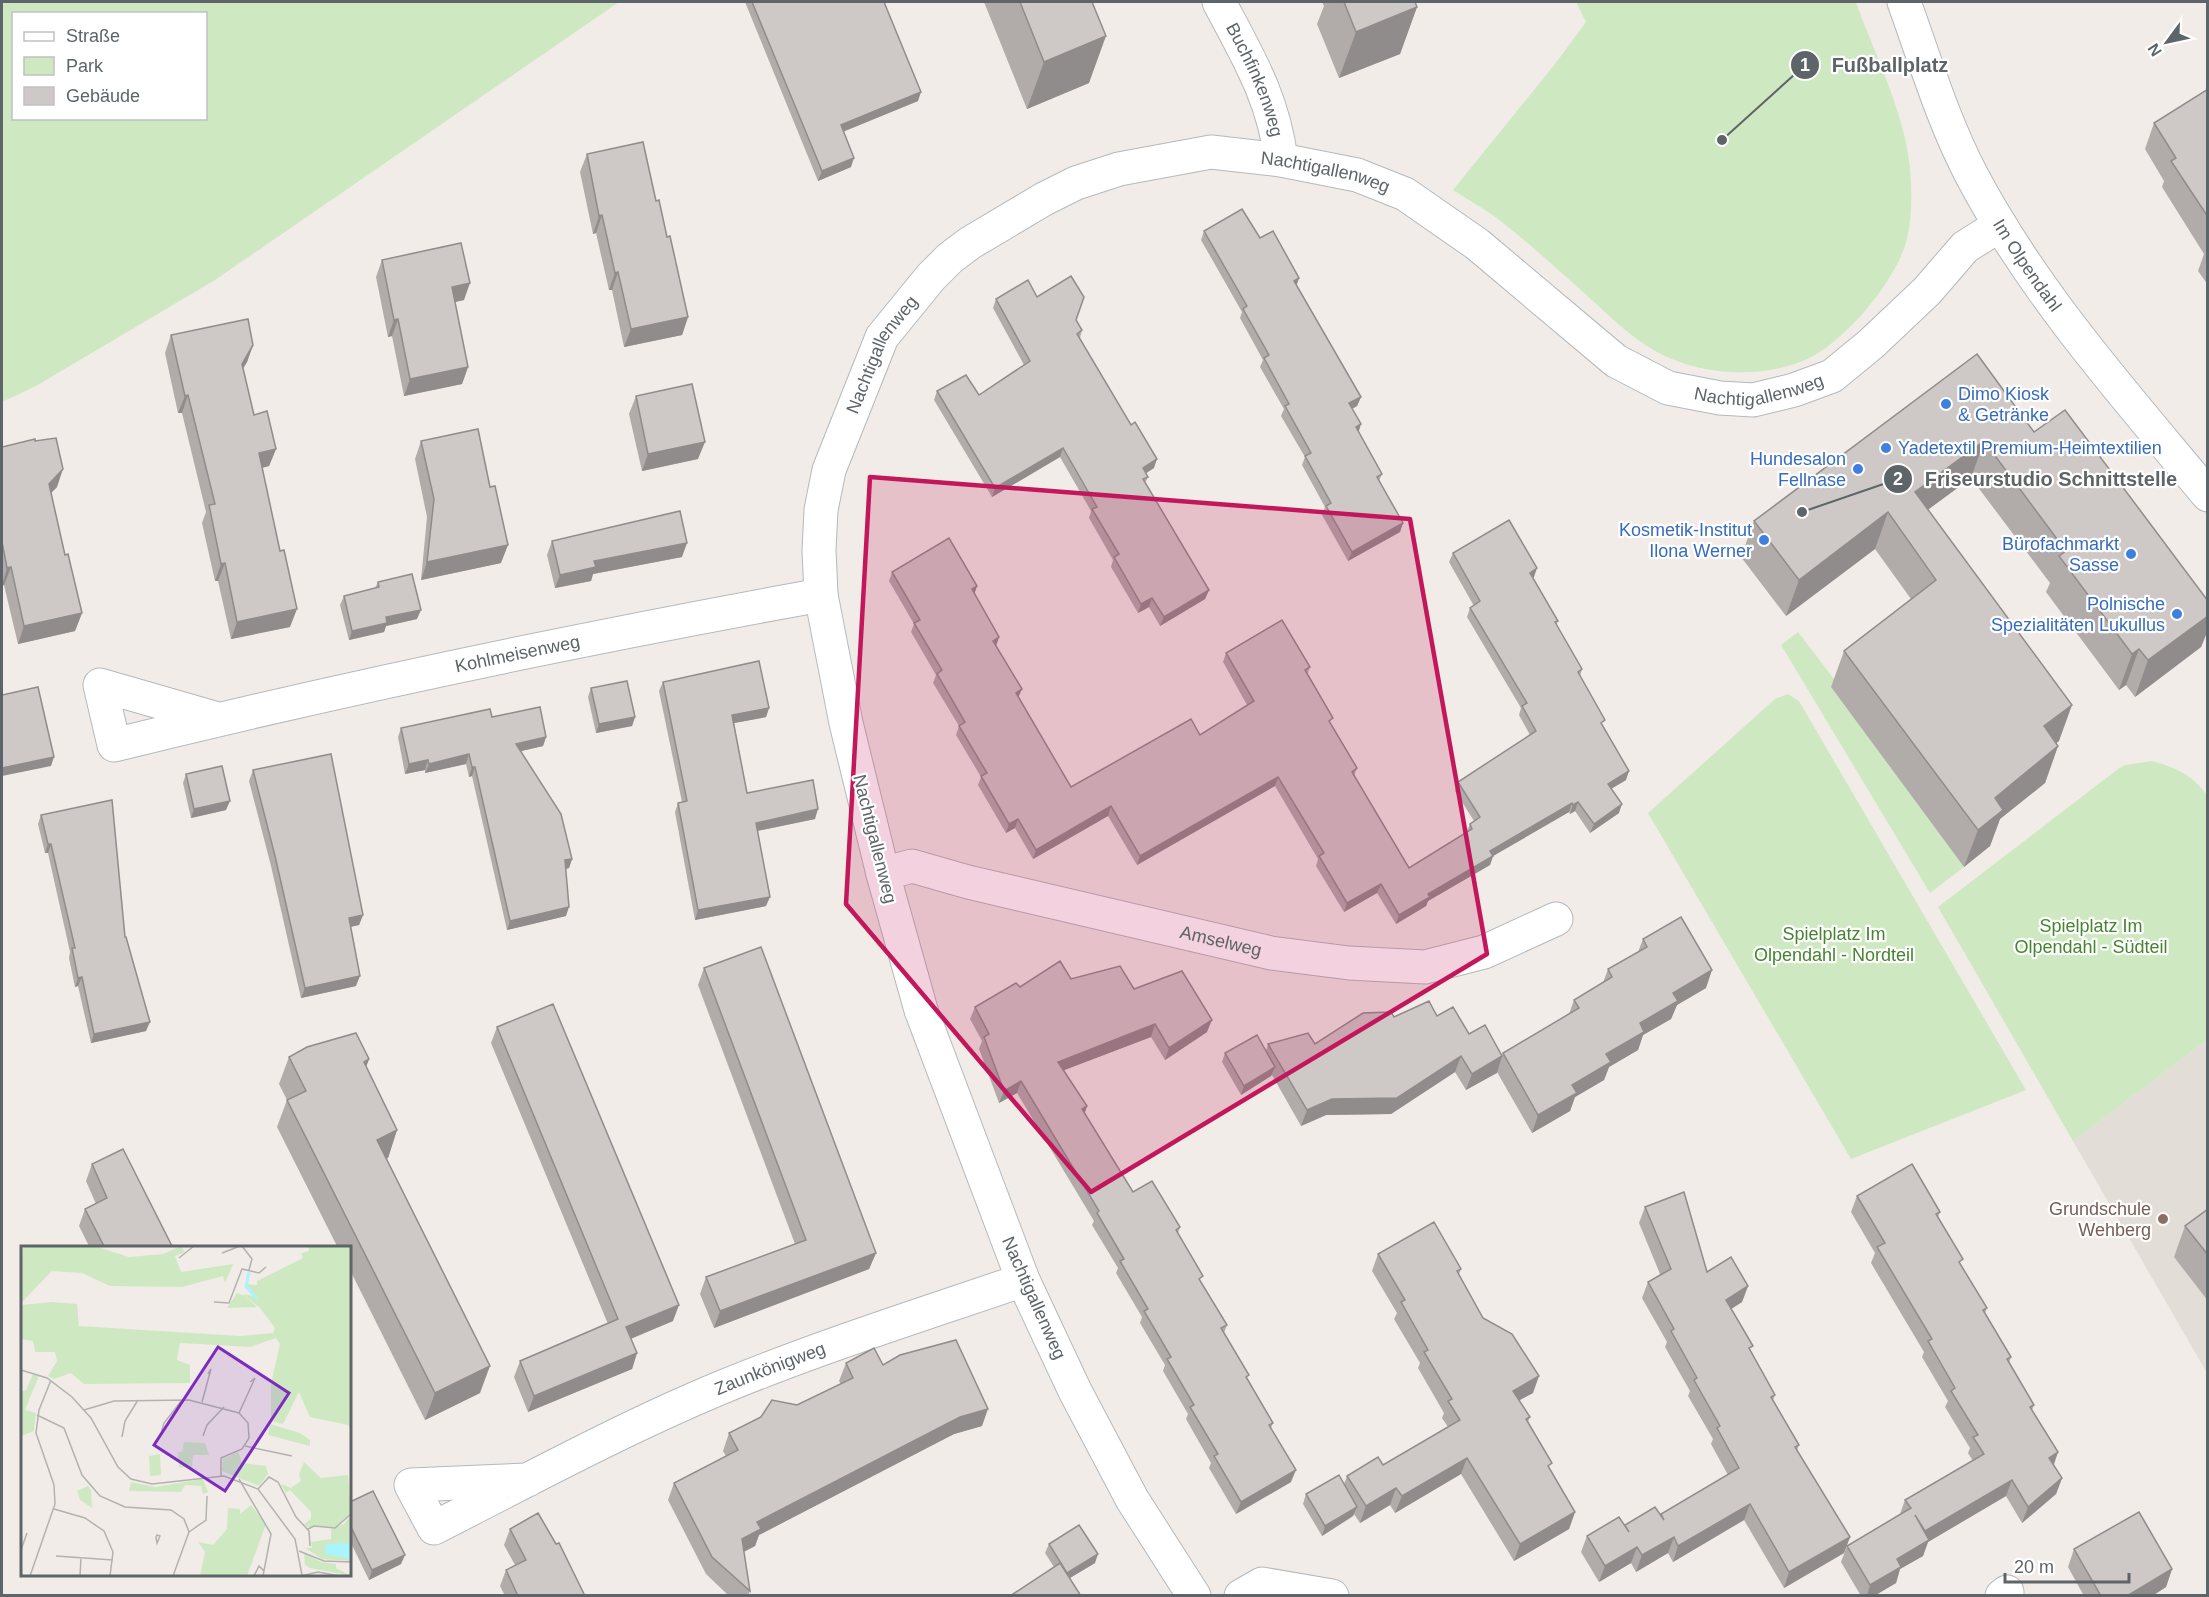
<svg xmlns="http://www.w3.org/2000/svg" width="2209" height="1597" font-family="Helvetica,sans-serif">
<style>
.education{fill:#e3ddd8}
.green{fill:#cee9c2;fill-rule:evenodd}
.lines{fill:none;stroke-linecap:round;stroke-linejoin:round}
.street-casing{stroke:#b4b9bc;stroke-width:35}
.street{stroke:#fff;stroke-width:33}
.wall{fill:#b1acaa}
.shaded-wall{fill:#908c8b}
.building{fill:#cec8c6;stroke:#908c8b;stroke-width:1.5}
.marked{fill:#c2185b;fill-opacity:0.2;stroke:#c2185b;stroke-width:4.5;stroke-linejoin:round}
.shop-dot{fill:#3f7fe0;stroke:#fff;stroke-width:2}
.education-dot{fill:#8d6e63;stroke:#fff;stroke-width:2}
.labels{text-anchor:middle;stroke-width:4.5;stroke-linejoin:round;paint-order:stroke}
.street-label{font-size:18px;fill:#5e6568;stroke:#fff}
.shop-label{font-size:18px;fill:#366cbe;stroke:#fff;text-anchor:end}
.park-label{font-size:18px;fill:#468430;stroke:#fff}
.education-label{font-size:18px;fill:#785e54;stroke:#fff;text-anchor:end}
.inset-river{fill:none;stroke:#a9f4ff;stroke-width:3}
.inset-road{fill:none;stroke:#b2b2b0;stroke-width:1.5}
.view{fill:#7b2cbf;fill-opacity:0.15;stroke:#7b2cbf;stroke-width:3}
.inset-edge{fill:none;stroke:#5e6568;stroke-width:3}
.leader{fill:none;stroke:#5e6568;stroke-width:2}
.callout-dot{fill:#5e6568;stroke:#fff;stroke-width:2}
.mark-label{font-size:18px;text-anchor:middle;font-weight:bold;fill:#fff}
.callout-label{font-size:20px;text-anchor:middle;font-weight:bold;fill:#5e6568;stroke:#fff;stroke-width:4.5;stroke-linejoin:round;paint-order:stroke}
</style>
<rect width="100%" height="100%" fill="#f1ece7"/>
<!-- education -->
<polygon class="education" points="2207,1040 2207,1373 2073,1141"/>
<!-- green -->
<g class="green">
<path d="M 2,2 L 619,2 L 215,280 L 36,386 L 2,402 ZM 14,14 L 206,14 L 206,118 L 14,118 Z"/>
<path d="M 1576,2 L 1856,2 C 1877,61 1909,120 1911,183 C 1912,204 1911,226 1905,246 C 1892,285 1843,344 1805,360 C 1765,377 1712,376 1672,359 C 1637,345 1610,316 1582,291 C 1556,268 1530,244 1503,223 C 1487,210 1470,201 1453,190 L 1555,64 L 1586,22 Z"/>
<polygon points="1798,632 1837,683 1831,687 1964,867 1930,893 1781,645"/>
<polygon points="1788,694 1799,701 2026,1090 1851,1159 1648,813 1775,699"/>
<path d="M 2152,761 C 2177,768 2192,775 2207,795 L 2207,1040 L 2073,1141 L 1938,907 L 2118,769 L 2125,765 Z"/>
</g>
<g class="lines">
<!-- street casing -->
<g class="street-casing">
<g id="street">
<path id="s1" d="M 1219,2 C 1247,55 1274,99 1281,160"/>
<path id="s2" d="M 1904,2 C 1925,60 1943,121 1972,176 C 2034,293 2123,393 2208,495"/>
<path id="s3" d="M 218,719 L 100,685 L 114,745 C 348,687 584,638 821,595"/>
<path id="s4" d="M 883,874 L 912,866 L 968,882 L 1271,953 L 1349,963 L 1425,967 L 1484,952 L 1556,919"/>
<path id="s5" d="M 528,1480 L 411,1485 L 434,1528 C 528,1480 622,1429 720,1388 C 819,1347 921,1315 1023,1280"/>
<path id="s6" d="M 1194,1596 L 1132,1499 L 1075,1391 L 1023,1280 L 921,1010 L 883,874 L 846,723 L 821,595 L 819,550 L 821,510 L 829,470 L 882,337 L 931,277 L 950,258 L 970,243 L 1044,199 L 1076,183 L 1119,169 L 1211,152 L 1281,160 L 1357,175 L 1405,194 L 1477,244 L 1616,361 L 1668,388 L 1720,398 L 1753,400 L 1794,390 L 1832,376 L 1871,344 L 1927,291 L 1965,247 L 2000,225"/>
<polyline points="1241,1596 1262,1584 1332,1596"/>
<polyline points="2002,1596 2007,1592"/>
</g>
</g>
<!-- street -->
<use href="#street" class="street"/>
</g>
<!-- wall -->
<g class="wall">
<polygon points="745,2 884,2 918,101 843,132 851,167 818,181"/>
<polygon points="984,2 1092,2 1089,83 1027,109"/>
<polygon points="1322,2 1418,2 1415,2 1417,7 1400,54 1339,78 1317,24 1324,6"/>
<polygon points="2208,89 2208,285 2198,271 2204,254 2162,187 2164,181 2145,149 2154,123"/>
<polygon points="587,154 656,201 667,237 688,317 682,335 624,347 612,290 609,290 596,233 593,234 580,172"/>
<polygon points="1204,231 1260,238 1299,278 1296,286 1361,397 1357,406 1352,409 1359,432 1382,474 1379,481 1403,523 1400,532 1348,561 1322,515 1325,507 1302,465 1305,457 1281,416 1284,409 1260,367 1263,360 1240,318 1242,312 1201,240"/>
<polygon points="382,260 464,300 455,302 468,367 462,384 404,396 392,336 388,337 376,277"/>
<polygon points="1037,297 1076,320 1082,330 1080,338 1154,468 1146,473 1148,477 1145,483 1209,590 1205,599 1160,626 1149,607 1138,613 1111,567 1113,560 1089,518 1091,511 1060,457 992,497 934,400 937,391 979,395 1024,365 993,308 996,299"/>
<polygon points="171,335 253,345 247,362 243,369 254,415 276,449 269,466 262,468 290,627 231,639 218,581 215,581 202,523 206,512 182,413 178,413 165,353"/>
<polygon points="1977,354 2034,432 2208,601 2208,630 2201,647 2135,697 2126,685 2119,690 2046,592 2050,583 1971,478 1928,509 2059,741 2056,743 2058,746 2045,783 2000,819 1990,846 1964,867 1831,687 1844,651 1911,599 1875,549 1786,616 1741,557 1754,521"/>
<polygon points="636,396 698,459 642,471 629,414"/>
<polygon points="421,441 501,563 421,580 427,517 415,459"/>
<polygon points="2,447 57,487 51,493 65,555 82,613 75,631 18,644 4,585 2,586"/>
<polygon points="552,541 682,557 593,574 591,581 555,588 547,555"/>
<polygon points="1453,553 1534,577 1533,578 1558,621 1556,625 1582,669 1580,676 1626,780 1611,789 1619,813 1590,833 1575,811 1570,814 1569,812 1493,856 1490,865 1428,901 1426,906 1396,924 1377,893 1344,912 1316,866 1318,859 1275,786 1137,865 1108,816 1033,859 1015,828 1006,833 978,785 981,777 956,735 959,726 933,683 936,675 911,632 914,624 889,581 892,572 977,586 974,594 999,637 996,646 1019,698 1071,787 1200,735 1247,705 1223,662 1226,653 1310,667 1307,675 1331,725 1357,768 1354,776 1409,868 1466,833 1470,824 1474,821 1455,791 1458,782 1530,735 1519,715 1521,708 1467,617 1470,608 1474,606 1449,562"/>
<polygon points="378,582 417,619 386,626 384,632 349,640 340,605 344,596 375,588"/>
<polygon points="663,682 769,708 766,717 734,723 747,793 815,819 757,831 766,906 695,920 675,812 678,803 682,802 659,691"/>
<polygon points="591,688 635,717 632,726 596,733 588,697"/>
<polygon points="492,717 546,737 543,746 521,751 572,859 569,868 566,869 566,916 507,930 472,776 469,777 466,764 425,773 425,770 405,774 398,737 401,728"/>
<polygon points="253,770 363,915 359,925 350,927 356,986 301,998 271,866 249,781"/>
<polygon points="186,774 226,810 191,818 183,783"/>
<polygon points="41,815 125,937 146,1031 91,1043 78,986 75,987 69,958 70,952 48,853 45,853 38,824"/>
<polygon points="1643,939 1706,988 1677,1005 1671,1019 1643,1035 1638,1050 1609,1067 1604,1080 1575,1097 1570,1111 1532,1133 1497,1072 1466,1090 1455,1072 1391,1114 1326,1115 1301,1126 1272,1075 1241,1095 1222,1062 1225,1053 1266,1051 1268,1044 1315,1044 1394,1017 1437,1016 1469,1034 1502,1055 1503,1053 1569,1014 1574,1000 1603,983 1608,969 1638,952"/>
<polygon points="704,968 876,1253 869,1269 714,1328 700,1294 706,1277 795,1244 698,985"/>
<polygon points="1071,979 1134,989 1207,1032 1165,1060 1151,1037 1064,1070 1087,1106 1084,1114 1133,1192 1180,1227 1178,1233 1201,1282 1227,1325 1224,1333 1248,1379 1273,1423 1271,1428 1291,1482 1236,1514 1209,1468 1211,1463 1186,1419 1188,1414 1163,1371 1165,1365 1140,1323 1142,1317 1116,1273 1118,1268 1092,1225 1094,1221 1017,1093 999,1103 979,1049 982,1041 970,1019 975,1007 1020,987"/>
<polygon points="497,1027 673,1321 631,1339 637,1353 632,1369 528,1412 514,1377 520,1361 608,1324 491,1043"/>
<polygon points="289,1057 369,1059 366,1067 397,1130 388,1158 386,1158 480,1393 425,1420 350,1270 350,1248 338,1248 277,1127 287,1100 279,1084"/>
<polygon points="92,1164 173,1248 90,1248 79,1226 85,1209 96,1204 86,1181"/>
<polygon points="1857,1196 1940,1212 1938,1217 1961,1265 1987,1308 1985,1313 2011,1357 2009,1363 2034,1405 2032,1410 2058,1452 2054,1465 2062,1478 2056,1494 2022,1523 2006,1496 1928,1542 1923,1556 1900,1569 1896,1583 1874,1596 1861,1596 1841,1562 1847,1546 1900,1514 1905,1500 1973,1461 1968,1453 1970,1448 1945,1407 1948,1401 1922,1357 1924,1352 1871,1263 1875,1253 1851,1212"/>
<polygon points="1645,1207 1707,1272 1748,1286 1742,1302 1731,1309 1751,1351 1775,1395 1773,1400 1799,1445 1797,1450 1850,1537 1844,1553 1784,1588 1744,1520 1673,1562 1668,1553 1636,1572 1631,1563 1599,1582 1581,1552 1587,1536 1625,1526 1661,1515 1728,1475 1711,1444 1713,1439 1688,1396 1690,1391 1665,1347 1667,1342 1642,1298 1648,1282 1660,1274 1639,1223"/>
<polygon points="2208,1209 2208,1301 2174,1257 2185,1226"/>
<polygon points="1378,1254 1461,1269 1459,1274 1483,1318 1533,1393 1519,1400 1530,1417 1528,1422 1550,1469 1575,1512 1569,1529 1514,1561 1461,1474 1395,1513 1390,1505 1360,1523 1354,1514 1353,1516 1322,1536 1303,1504 1306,1494 1344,1484 1347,1476 1383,1465 1448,1427 1442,1418 1444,1413 1418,1368 1420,1363 1394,1319 1397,1313 1372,1271"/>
<polygon points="846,1363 883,1365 982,1426 954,1434 759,1535 755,1546 744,1552 750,1591 748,1596 729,1596 706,1574 668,1500 674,1483 726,1456 723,1451 729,1433 797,1405 841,1384 839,1381"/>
<polygon points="350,1502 401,1564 369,1580 350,1541"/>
<polygon points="510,1529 585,1596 505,1596 500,1586 506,1570 515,1565 504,1545"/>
<polygon points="1049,1544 1095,1563 1070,1578 1054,1567 1045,1553"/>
<polygon points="2074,1549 2172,1569 2166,1587 2152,1596 2084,1596 2068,1567"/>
</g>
<!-- shaded-wall -->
<g class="shaded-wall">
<polygon points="1417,7 1400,54 1339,78 1356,32"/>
<polygon points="1106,36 1089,83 1027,109 1044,62"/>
<polygon points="921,92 918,101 837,134 841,125"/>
<polygon points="854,158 851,167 818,181 822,171"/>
<polygon points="602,215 596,233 593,234 599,216"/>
<polygon points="618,272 612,290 609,290 615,273"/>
<polygon points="1299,278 1296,287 1294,281"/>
<polygon points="470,283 464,300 446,304 452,287"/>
<polygon points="688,317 682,335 624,347 631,329"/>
<polygon points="398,319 392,336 388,337 394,320"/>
<polygon points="253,345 247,362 235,381 242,364"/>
<polygon points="468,367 462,384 404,396 410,379"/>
<polygon points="188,395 182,413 178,413 185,396"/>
<polygon points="1361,397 1357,406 1346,412 1349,403"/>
<polygon points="1361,424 1358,434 1356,427"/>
<polygon points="1984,441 1971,478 1902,529 1915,492"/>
<polygon points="705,442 698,459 642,471 648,454"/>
<polygon points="1063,448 1060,457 992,497 995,488"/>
<polygon points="276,449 269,466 253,470 259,453"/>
<polygon points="1157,459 1154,468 1140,477 1143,468"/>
<polygon points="63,469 57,487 42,502 49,484"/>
<polygon points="1888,512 1875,549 1786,616 1799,580"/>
<polygon points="1403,523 1400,532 1348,561 1352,552"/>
<polygon points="687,543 682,557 593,574 591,581 555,588 560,575 594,561"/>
<polygon points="508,545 501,563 421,580 427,562"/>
<polygon points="225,563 218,581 215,581 221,564"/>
<polygon points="11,567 4,585 2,586 7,568"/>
<polygon points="1537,568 1534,577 1527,582 1530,573"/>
<polygon points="977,586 974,595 972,589"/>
<polygon points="1209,590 1205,599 1160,626 1164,617"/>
<polygon points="1152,598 1149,607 1138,613 1141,604"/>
<polygon points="297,609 290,627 231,639 237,622"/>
<polygon points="421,610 417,619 386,626 384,632 349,640 352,631 386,617"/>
<polygon points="82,613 75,631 18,644 24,626"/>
<polygon points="2208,616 2208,630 2201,647 2135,697 2148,660"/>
<polygon points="999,637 996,646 993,641"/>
<polygon points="2139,649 2126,685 2119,690 2132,654"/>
<polygon points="1022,689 1018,698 1016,693"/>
<polygon points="2072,705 2059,741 2030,763 2044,726"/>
<polygon points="769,708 766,717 729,724 732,715"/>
<polygon points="635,717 632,726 596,733 599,724"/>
<polygon points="546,737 543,746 513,753 516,744"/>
<polygon points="2058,746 2045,783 2000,819 1990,846 1964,867 1978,830 1995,798"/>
<polygon points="469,754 466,764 425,773 429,764"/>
<polygon points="54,757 51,766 2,776 2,768"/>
<polygon points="428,760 425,770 405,774 409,764"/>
<polygon points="472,767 475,767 472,776 469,777"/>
<polygon points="1629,771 1626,780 1604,793 1608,784"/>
<polygon points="1278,777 1275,786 1137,865 1140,856"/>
<polygon points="230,801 226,810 191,818 194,809"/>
<polygon points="1578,802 1575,811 1570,814 1573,805"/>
<polygon points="1572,803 1569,812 1493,856 1490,865 1428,901 1426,906 1396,924 1399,915 1490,851"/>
<polygon points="1622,804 1619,813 1590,833 1594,824"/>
<polygon points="1111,806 1108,816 1033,859 1036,850"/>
<polygon points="818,809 815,819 752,832 756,823"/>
<polygon points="1018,819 1015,828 1006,833 1009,824"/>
<polygon points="48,844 51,844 48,853 45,853"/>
<polygon points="572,859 569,868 562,870 565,860"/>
<polygon points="1381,884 1377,893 1344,912 1347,903"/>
<polygon points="770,897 766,906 695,920 698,910"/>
<polygon points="569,907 566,916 507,930 510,921"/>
<polygon points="363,915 359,925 345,928 349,918"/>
<polygon points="1712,970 1706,988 1677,1005 1671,1019 1643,1035 1638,1050 1609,1067 1604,1080 1575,1097 1570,1111 1532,1133 1538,1115 1673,993"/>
<polygon points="360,976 356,986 301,998 305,988"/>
<polygon points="82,977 78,986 75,987 78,978"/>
<polygon points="1212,1020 1207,1032 1165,1060 1169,1048"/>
<polygon points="150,1022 146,1031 91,1043 94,1034"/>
<polygon points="1155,1024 1151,1037 1054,1074 1058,1062"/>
<polygon points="1461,1056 1455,1072 1391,1114 1326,1115 1301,1126 1307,1110 1332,1099"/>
<polygon points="1502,1056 1497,1073 1466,1090 1472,1074"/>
<polygon points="369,1059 359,1086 364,1062"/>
<polygon points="1275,1067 1271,1076 1241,1095 1244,1086"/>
<polygon points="1021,1081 1017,1093 999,1103 1004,1091"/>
<polygon points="1087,1106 1083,1119 1082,1109"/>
<polygon points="397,1130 388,1158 367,1168 377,1140"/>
<polygon points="876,1253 869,1269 714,1328 720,1311"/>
<polygon points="1748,1286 1742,1302 1720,1316 1726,1300"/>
<polygon points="679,1305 673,1321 620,1343 626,1327"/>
<polygon points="637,1353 632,1369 528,1412 534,1396"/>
<polygon points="490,1366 480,1393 425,1420 435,1393"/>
<polygon points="1539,1376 1533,1393 1507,1407 1513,1391"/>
<polygon points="988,1409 982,1426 954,1434 759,1535 755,1546 735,1556 742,1539 757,1522 960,1417"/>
<polygon points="2058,1452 2052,1468 2049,1458"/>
<polygon points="1467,1458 1461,1474 1395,1513 1402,1496"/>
<polygon points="1296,1470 1291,1482 1236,1514 1241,1502"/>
<polygon points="2062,1478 2056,1494 2022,1523 2028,1507"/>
<polygon points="2012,1480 2006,1496 1928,1542 1923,1556 1900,1569 1896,1583 1874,1596 1867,1596 1870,1585 1897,1559 1920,1545 1925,1531"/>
<polygon points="1396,1488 1390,1505 1360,1523 1366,1506"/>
<polygon points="1750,1504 1744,1520 1673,1562 1678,1546"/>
<polygon points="1357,1507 1353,1516 1322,1536 1325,1526"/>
<polygon points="1575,1512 1569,1529 1514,1561 1520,1544"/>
<polygon points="1674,1537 1668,1553 1636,1572 1642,1555"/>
<polygon points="1850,1537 1844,1553 1784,1588 1789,1572"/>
<polygon points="1637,1547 1631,1563 1599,1582 1605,1566"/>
<polygon points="1098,1554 1095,1563 1063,1582 1067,1573"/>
<polygon points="405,1555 401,1564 369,1580 372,1570"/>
<polygon points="2172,1569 2166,1587 2152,1596 2127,1596"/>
</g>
<!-- building -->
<g class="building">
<polygon points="752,2 884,2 921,92 841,125 854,158 822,171"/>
<polygon points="1020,2 1092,2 1106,36 1044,62"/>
<polygon points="1344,2 1415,2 1417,7 1356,32"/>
<polygon points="2208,89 2208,217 2171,161 2176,158 2154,123"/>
<polygon points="643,142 656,201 659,200 667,237 670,236 688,317 631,329 618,272 615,273 602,215 599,216 587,154"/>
<polygon points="1242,209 1260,238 1273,231 1299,278 1294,281 1361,397 1349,403 1361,424 1356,427 1382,474 1377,477 1403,523 1352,552 1326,506 1331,503 1305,456 1311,453 1285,406 1289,404 1264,358 1269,355 1243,309 1247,306 1204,231"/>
<polygon points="461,243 470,283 452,287 468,367 410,379 398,319 394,320 382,260"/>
<polygon points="1071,276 1084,297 1076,320 1082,330 1077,334 1131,425 1135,422 1157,459 1143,468 1148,477 1143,479 1209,590 1164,617 1152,598 1141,604 1114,557 1119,554 1092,509 1097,507 1063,448 995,488 937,391 966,375 979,395 1030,361 996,299 1028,280 1037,297"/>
<polygon points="248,319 253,345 242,364 254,415 267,411 276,449 259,453 280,551 284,550 297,609 237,622 225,563 221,564 209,505 215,504 188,395 185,396 171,335"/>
<polygon points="1977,354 2034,432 2065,410 2208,601 2208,616 2148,660 2139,649 2132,654 2059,556 2066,551 1984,441 1915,492 2072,705 2044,726 2058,746 1995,798 2003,810 1978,830 1844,651 1936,580 1888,512 1799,580 1754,521"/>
<polygon points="692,384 705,442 648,454 636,396"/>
<polygon points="478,429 490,487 495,486 508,545 427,562 434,499 421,441"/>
<polygon points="56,438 63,469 49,484 65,555 68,554 82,613 24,626 11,567 7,568 2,542 2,447 35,439 35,441"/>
<polygon points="680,511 687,543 594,561 596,567 560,575 552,541"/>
<polygon points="1509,520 1537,568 1530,573 1558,621 1555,622 1582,669 1578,672 1605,720 1601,723 1629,771 1608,784 1622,804 1594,824 1578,802 1573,805 1572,803 1490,851 1493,856 1428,894 1430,897 1399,915 1381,884 1347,903 1319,856 1324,853 1278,777 1140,856 1111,806 1036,850 1018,819 1009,824 981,776 987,773 959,726 965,722 937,674 942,670 914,623 920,620 892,572 949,538 977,586 972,589 999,637 993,641 1022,689 1016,693 1071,787 1191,719 1200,735 1254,701 1226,653 1282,620 1310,667 1305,670 1333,718 1329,721 1357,768 1352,772 1409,868 1472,829 1470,824 1480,817 1458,782 1536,731 1522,706 1527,703 1470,608 1480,601 1453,553"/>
<polygon points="412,574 421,610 386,617 387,623 352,631 344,596 379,587 378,582"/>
<polygon points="759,661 769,708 732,715 747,793 813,780 818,809 756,823 770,897 698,910 678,803 687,801 663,682"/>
<polygon points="627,681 635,717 599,724 591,688"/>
<polygon points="38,687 54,757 2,768 2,695"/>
<polygon points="540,707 546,737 516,744 561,814 572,859 565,860 569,907 510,921 475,767 472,767 469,754 429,764 428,760 409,764 401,728 490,709 492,717"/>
<polygon points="331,754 363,915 349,918 360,976 305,988 275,856 253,770"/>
<polygon points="222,766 230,801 194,809 186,774"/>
<polygon points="112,800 125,937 126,937 150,1022 94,1034 82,977 78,978 72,948 75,948 51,844 48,844 41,815"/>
<polygon points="1681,917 1712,970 1673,993 1678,1001 1640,1023 1644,1032 1606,1054 1611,1062 1572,1085 1577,1093 1538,1115 1503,1053 1579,1008 1574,1000 1612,977 1608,969 1647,947 1643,939"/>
<polygon points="761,947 876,1253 720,1311 706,1277 806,1240 704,968"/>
<polygon points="1060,961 1071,979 1120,966 1134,989 1182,971 1212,1020 1169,1048 1155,1024 1058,1062 1087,1106 1082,1109 1133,1192 1152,1181 1180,1227 1176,1230 1203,1276 1199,1279 1227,1325 1221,1328 1249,1375 1246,1377 1273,1423 1269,1425 1296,1470 1241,1502 1214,1456 1218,1454 1190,1407 1194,1405 1167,1359 1171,1357 1144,1311 1148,1309 1120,1261 1124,1259 1097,1213 1099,1211 1021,1081 1004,1091 984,1037 989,1034 975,1007 1016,983 1020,987"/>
<polygon points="1429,1001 1437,1016 1453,1007 1469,1034 1485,1025 1502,1056 1472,1074 1461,1056 1397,1098 1332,1099 1307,1110 1268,1044 1308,1033 1315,1044 1363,1013 1391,1012 1394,1017"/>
<polygon points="553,1004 679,1305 626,1327 637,1353 534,1396 520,1361 618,1319 497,1027"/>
<polygon points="356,1033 369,1059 364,1062 397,1130 377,1140 490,1366 435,1393 287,1100 306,1091 289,1057 307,1047"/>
<polygon points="1257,1035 1275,1067 1244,1086 1225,1053"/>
<polygon points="123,1149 173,1248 105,1248 85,1209 107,1198 92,1164"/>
<polygon points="1912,1164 1940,1212 1936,1214 1963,1259 1959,1262 1987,1308 1983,1310 2011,1357 2007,1359 2034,1405 2030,1407 2058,1452 2049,1458 2062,1478 2028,1507 2012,1480 1925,1531 1915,1515 1929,1540 1897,1559 1901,1567 1870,1585 1847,1546 1911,1508 1905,1500 1984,1454 1973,1437 1978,1435 1951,1391 1955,1388 1928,1341 1932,1339 1877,1247 1885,1243 1857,1196"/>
<polygon points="1684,1192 1707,1272 1731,1257 1748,1286 1726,1300 1753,1346 1749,1348 1775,1395 1771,1397 1799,1445 1795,1447 1850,1537 1789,1572 1750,1504 1678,1546 1674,1537 1642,1555 1637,1547 1605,1566 1587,1536 1619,1517 1629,1532 1625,1525 1655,1507 1664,1520 1661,1514 1739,1468 1717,1428 1720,1426 1694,1380 1697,1378 1671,1331 1674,1329 1648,1282 1671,1269 1645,1207"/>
<polygon points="2208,1209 2208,1255 2185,1226"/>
<polygon points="1434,1222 1461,1269 1457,1271 1483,1318 1512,1334 1539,1376 1513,1391 1530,1417 1526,1419 1552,1463 1548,1466 1575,1512 1520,1544 1467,1458 1402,1496 1396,1488 1366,1506 1347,1476 1378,1457 1383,1465 1460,1420 1448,1401 1452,1399 1424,1352 1428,1350 1401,1302 1405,1300 1378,1254"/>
<polygon points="956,1340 988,1409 960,1417 757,1522 761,1529 742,1539 750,1591 712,1557 674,1483 738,1450 729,1433 761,1417 772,1400 797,1405 853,1378 846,1363 874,1348 883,1365 900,1355"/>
<polygon points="1339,1475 1357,1507 1325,1526 1306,1494"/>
<polygon points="373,1491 405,1555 372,1570 350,1525 350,1502"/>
<polygon points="2139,1512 2172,1569 2127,1596 2101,1596 2074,1549"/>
<polygon points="538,1513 556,1544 559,1543 585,1596 518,1596 506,1570 526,1560 510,1529"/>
<polygon points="1079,1525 1098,1554 1067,1573 1049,1544"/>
<polygon points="1060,1563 1081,1596 1010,1596"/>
</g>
<!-- marked area -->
<path class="marked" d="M 870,477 L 1410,519 L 1487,954 L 1091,1192 L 846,904 Z"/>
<!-- markers -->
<g class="shop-dot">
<circle cx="1946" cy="404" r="6"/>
<circle cx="1886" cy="448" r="6"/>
<circle cx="1858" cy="469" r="6"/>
<circle cx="1764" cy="540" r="6"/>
<circle cx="2131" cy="554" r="6"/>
<circle cx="2177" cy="614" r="6"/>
</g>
<circle class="education-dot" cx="2163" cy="1219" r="6"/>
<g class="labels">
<!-- street labels -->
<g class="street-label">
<text dy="6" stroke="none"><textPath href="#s1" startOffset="86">Buchfinkenweg</textPath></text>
<text dy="6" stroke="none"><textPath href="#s6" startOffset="1851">Nachtigallenweg</textPath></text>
<text dy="6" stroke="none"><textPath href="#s2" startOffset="292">Im Olpendahl</textPath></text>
<text dy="6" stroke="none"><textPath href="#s6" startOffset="1329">Nachtigallenweg</textPath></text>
<text dy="6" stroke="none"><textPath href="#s6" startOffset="2355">Nachtigallenweg</textPath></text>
<text dy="6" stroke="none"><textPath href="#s3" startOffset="598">Kohlmeisenweg</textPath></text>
<text transform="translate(875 839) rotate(76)" y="6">Nachtigallenweg</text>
<text dy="6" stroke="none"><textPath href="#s4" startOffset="348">Amselweg</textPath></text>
<text transform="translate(1034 1298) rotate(66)" y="6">Nachtigallenweg</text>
<text dy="6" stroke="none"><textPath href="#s5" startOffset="538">Zaunkönigweg</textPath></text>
</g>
<!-- shop labels -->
<g class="shop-label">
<text x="1958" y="400" text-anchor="start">Dimo Kiosk<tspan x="1958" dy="21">&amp; Getränke</tspan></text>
<text x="1898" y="454" text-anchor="start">Yadetextil Premium-Heimtextilien</text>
<text x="1846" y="465">Hundesalon<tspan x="1846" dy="21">Fellnase</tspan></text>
<text x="1752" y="536">Kosmetik-Institut<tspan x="1752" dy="21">Ilona Werner</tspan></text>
<text x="2119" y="550">Bürofachmarkt<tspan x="2119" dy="21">Sasse</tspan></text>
<text x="2165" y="610">Polnische<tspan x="2165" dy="21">Spezialitäten Lukullus</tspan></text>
</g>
<!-- park labels -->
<g class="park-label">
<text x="2091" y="932">Spielplatz Im<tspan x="2091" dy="21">Olpendahl - Südteil</tspan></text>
<text x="1834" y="940">Spielplatz Im<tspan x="1834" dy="21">Olpendahl - Nordteil</tspan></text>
</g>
<!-- education labels -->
<g class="education-label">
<text x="2151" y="1215">Grundschule<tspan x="2151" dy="21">Wehberg</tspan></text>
</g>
</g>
<!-- overview -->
<g transform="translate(21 1246)">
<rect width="330" height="330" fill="#f1ece7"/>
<path d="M 5,0 L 74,0 L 108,11 L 142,8 L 160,0 L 164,6 L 154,10 L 160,26 L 212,18 L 204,37 L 202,30 L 161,41 L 89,40 L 61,27 L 31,25 L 0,57 L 0,4 ZM 287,0 L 330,0 L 330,184 L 327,179 L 289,171 L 278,146 L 262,178 L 250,175 L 250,138 L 259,98 L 255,92 L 229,101 L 159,97 L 156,114 L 169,119 L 169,137 L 63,138 L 50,127 L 33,133 L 27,130 L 36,115 L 34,106 L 14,106 L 12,95 L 0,93 L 0,59 L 31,56 L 56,58 L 58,80 L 219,90 L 252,87 L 254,82 L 239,62 L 222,48 L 232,50 L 225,38 L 236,39 L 236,35 L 282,12 L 280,7 L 288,5 ZM 216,47 L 224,50 L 236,61 L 206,62 ZM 12,128 L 18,130 L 4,164 L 15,167 L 13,185 L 0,190 L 0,146 L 5,144 ZM 249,178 L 279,187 L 289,194 L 289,200 L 247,189 ZM 163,196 L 184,197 L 188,209 L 172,209 L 171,222 L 158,221 L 157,206 L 161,206 ZM 217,206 L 221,217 L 245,220 L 247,228 L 238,240 L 201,225 L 202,213 ZM 139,208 L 140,229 L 129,230 L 128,210 ZM 283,216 L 300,232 L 327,229 L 330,267 L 314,281 L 286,281 L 283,278 L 290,273 L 290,266 L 269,244 L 265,247 L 260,238 L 270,242 L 280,235 L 278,228 ZM 182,233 L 187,246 L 182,248 L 180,240 L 164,239 L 160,246 L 108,245 L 110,236 L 134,241 ZM 67,240 L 70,244 L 71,262 L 59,254 L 56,245 ZM 230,259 L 245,278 L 226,330 L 179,330 L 184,306 L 177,296 L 192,299 L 206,283 L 207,262 L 219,263 L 219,268 ZM 330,269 L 330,315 L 301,313 L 284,302 L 291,302 L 290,296 L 310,293 L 310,283 L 323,278 ZM 283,307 L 300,316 L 315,318 L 315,322 L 330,330 L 289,322 L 284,319 Z" fill="#cee9c2"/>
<path d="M 330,297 L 330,313 L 304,308 L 305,298 Z" fill="#a9f4ff"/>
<path class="inset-river" d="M 228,26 L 225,40 L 236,53"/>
<path class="inset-road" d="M 221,0 L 231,13 L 228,24M 201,7 L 219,0M 158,12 L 173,0M 193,56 L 208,57 L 221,23 L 238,27 L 245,21M 0,124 L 26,132 L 51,151 L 70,172 L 97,221 L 110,233 L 131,238 L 203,230 L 237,243 L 274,293 L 281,329M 181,156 L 190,123 L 187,128M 63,164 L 93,155 L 168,154 L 218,167 L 227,177 L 228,192 L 221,203 L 200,212 L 200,230M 218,167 L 234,132 L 229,136M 16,169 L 43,182 L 61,229 L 79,250 L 104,261 L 150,264 L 163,273 L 168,286 L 152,330M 182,190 L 186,179 L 203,161M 101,191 L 104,175 L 117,154M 139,191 L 143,177 L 161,154M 224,200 L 271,210M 218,233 L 250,288 L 242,330M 237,243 L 248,231 L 257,236 L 275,271 L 288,285 L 289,300M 33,263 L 64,272 L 83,285 L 92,306 L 89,330M 287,283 L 293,280 L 314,282 L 330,268M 168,286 L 185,274 L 186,250M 136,289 L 139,290 L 136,297 L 135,291 ZM 0,304 L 6,287M 278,305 L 303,315 L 330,316M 35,310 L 92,314M 9,330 L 34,258 L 33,239 L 15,187 L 18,164 L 30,134M 59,330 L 60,311M 233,330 L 238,320 L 243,325M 280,330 L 297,326 L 319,330"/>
<path class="view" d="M 197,101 L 268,147 L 204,245 L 133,199 Z"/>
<rect width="330" height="330" class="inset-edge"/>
</g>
<!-- callouts -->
<path class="leader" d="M1722 140L1805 65M1802 512L1898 479"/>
<g class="callout-dot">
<circle cx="1722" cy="140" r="6"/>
<circle cx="1802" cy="512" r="6"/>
<circle cx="1805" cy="65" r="15"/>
<circle cx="1898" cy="479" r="15"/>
</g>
<g class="mark-label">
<text x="1805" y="71">1</text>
<text x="1898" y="485">2</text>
</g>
<g class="callout-label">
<text x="1890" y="72">Fußballplatz</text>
<text x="2051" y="486">Friseurstudio Schnittstelle</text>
</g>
<!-- border -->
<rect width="2209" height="1597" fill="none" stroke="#5e6568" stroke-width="6"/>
<!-- legend -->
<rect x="12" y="12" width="195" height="108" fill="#ffffff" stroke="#bfc1c3" stroke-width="1.5"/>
<rect x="24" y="32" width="30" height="9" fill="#ffffff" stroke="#bfc1c3" stroke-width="1.5"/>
<text x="66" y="42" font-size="18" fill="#5e6568">Straße</text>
<rect x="24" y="57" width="30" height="18" fill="#cee9c2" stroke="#bfc1c3" stroke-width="1.5"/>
<text x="66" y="72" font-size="18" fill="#5e6568">Park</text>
<rect x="24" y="87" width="30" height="18" fill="#cec8c6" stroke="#bfc1c3" stroke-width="1.5"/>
<text x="66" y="102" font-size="18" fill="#5e6568">Gebäude</text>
<!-- north arrow -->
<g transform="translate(2167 42) rotate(237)" stroke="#ffffff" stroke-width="4.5" paint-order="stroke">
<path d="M0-4.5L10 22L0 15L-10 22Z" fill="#5e6568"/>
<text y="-9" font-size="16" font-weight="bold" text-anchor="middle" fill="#5e6568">N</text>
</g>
<!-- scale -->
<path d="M2005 1573v9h124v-9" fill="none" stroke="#5e6568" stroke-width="3"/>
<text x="2014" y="1573" font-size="18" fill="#5e6568" stroke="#ffffff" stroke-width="4.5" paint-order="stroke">20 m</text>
</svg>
